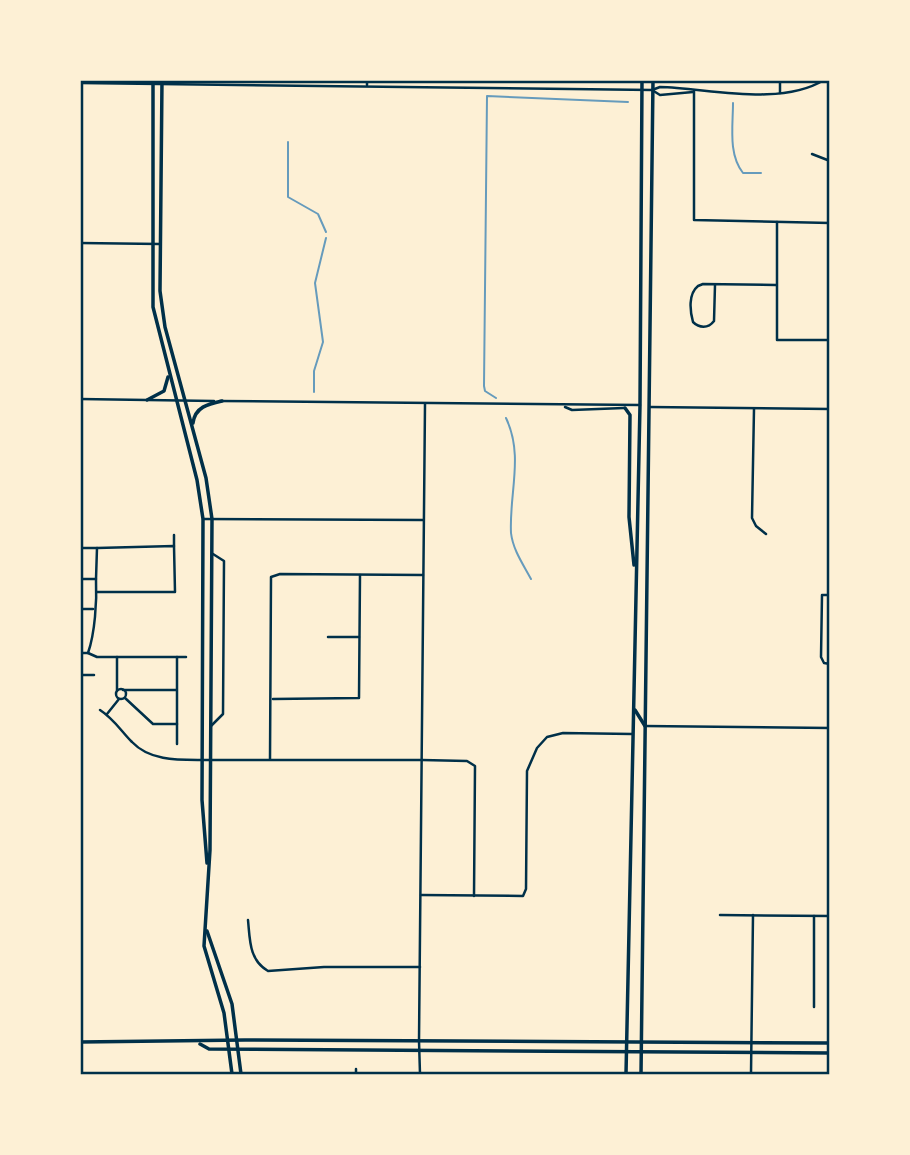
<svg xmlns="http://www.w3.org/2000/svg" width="910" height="1155" font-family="Arial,sans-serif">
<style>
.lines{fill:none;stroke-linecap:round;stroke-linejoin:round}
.stream{stroke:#669bbc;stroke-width:2}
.minor{stroke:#003049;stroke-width:2.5}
.tertiary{stroke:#003049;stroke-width:2.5}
.secondary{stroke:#003049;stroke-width:3.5}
.primary{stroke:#003049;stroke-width:3.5}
.neatline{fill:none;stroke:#003049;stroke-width:2.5}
</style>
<rect width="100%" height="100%" fill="#fdf0d5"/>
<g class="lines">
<!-- stream -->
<g class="stream">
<path d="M 733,103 C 733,126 728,154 743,173 L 761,173"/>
<polyline points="288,142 288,197 318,214 326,232"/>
<polyline points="314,392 314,371 323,342 315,283 326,238"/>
<polyline points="496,398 485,391 484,386 487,96 628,102"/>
<path d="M 506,418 C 524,456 509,493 511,533 C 513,550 523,564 531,579"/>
</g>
<!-- minor -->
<g class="minor">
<polyline points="367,80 367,85"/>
<polyline points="780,80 780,93"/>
<polyline points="694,91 694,220 830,223"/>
<polyline points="812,154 830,161"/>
<polyline points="777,222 777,340 830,340"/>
<polyline points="80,243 160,244"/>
<path d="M 715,285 L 714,321 C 708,329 699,328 693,322 C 690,311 688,294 698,286 L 703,284 L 776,285"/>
<polyline points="754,409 752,518 756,526 766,534"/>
<polyline points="203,519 423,520"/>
<polyline points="174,546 174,535"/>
<polyline points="80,548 97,548"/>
<path d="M 80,579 L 96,579 C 97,601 95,633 88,653 L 80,653"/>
<polyline points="96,579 97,548 174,546 175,592 97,592"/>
<polyline points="830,595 822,595 821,657 824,663 830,664"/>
<polyline points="80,609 93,609"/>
<polyline points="328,637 359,637"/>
<polyline points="88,653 97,657 186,657"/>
<polyline points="117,657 117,691"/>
<polyline points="177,657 177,744"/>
<polyline points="80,675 94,675"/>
<circle cx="121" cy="694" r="5"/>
<polyline points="123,690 176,690"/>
<polyline points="125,698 153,724 177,724"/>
<polyline points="273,699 359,698 360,575"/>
<path d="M 100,710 C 114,719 121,731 132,742 C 150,761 178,760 202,760"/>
<polyline points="107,714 119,699"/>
<polyline points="211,726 223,714 224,561 213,554"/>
<polyline points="270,759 271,577 280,574 423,575"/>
<polyline points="422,760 467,761 475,766 474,896"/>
<polyline points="720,915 830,916"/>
<path d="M 248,920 C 250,940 249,960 268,971 L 324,967 L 420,967"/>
<polyline points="814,1007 814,916"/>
<polyline points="419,1041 420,1074"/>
<polyline points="356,1069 356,1074"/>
<polyline points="751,1074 753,915"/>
</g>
<!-- tertiary -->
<g class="tertiary">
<path d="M 80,83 L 652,90 L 660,87 C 708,88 780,107 824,80"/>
<polyline points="652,90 660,95 693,92"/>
<polyline points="80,399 214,401"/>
<polyline points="220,401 640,405"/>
<polyline points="565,407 572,410 624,408"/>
<polyline points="650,407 830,409"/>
<polyline points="645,726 830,728"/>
<polyline points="202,760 422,760"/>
<polyline points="421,895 523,896 526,889 527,771 537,748 547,737 563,733 632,734"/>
<polyline points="419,1041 425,404"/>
</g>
<!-- secondary -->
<g class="secondary">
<polyline points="153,80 153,307 197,480 203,519 202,800 207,863"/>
<polyline points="162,80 160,291 165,327 206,478 212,519 210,850 204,946 224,1013 232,1074"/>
<polyline points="147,400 164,391 168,377"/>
<path d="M 193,423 C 195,407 208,404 222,401"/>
<polyline points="207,931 232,1004 241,1074"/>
<polyline points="80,1042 245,1040 830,1043"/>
<polyline points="200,1044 209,1049 830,1053"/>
</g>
<!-- primary -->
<g class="primary">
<polyline points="625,408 630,415 629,517 634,565"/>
<polyline points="635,710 645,726"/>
<polyline points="626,1074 640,405 642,80"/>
<polyline points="641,1074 653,80"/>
</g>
</g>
<!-- border -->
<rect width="910" height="1155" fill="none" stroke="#fdf0d5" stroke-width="164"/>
<rect x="82" y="82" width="746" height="991" class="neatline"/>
</svg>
